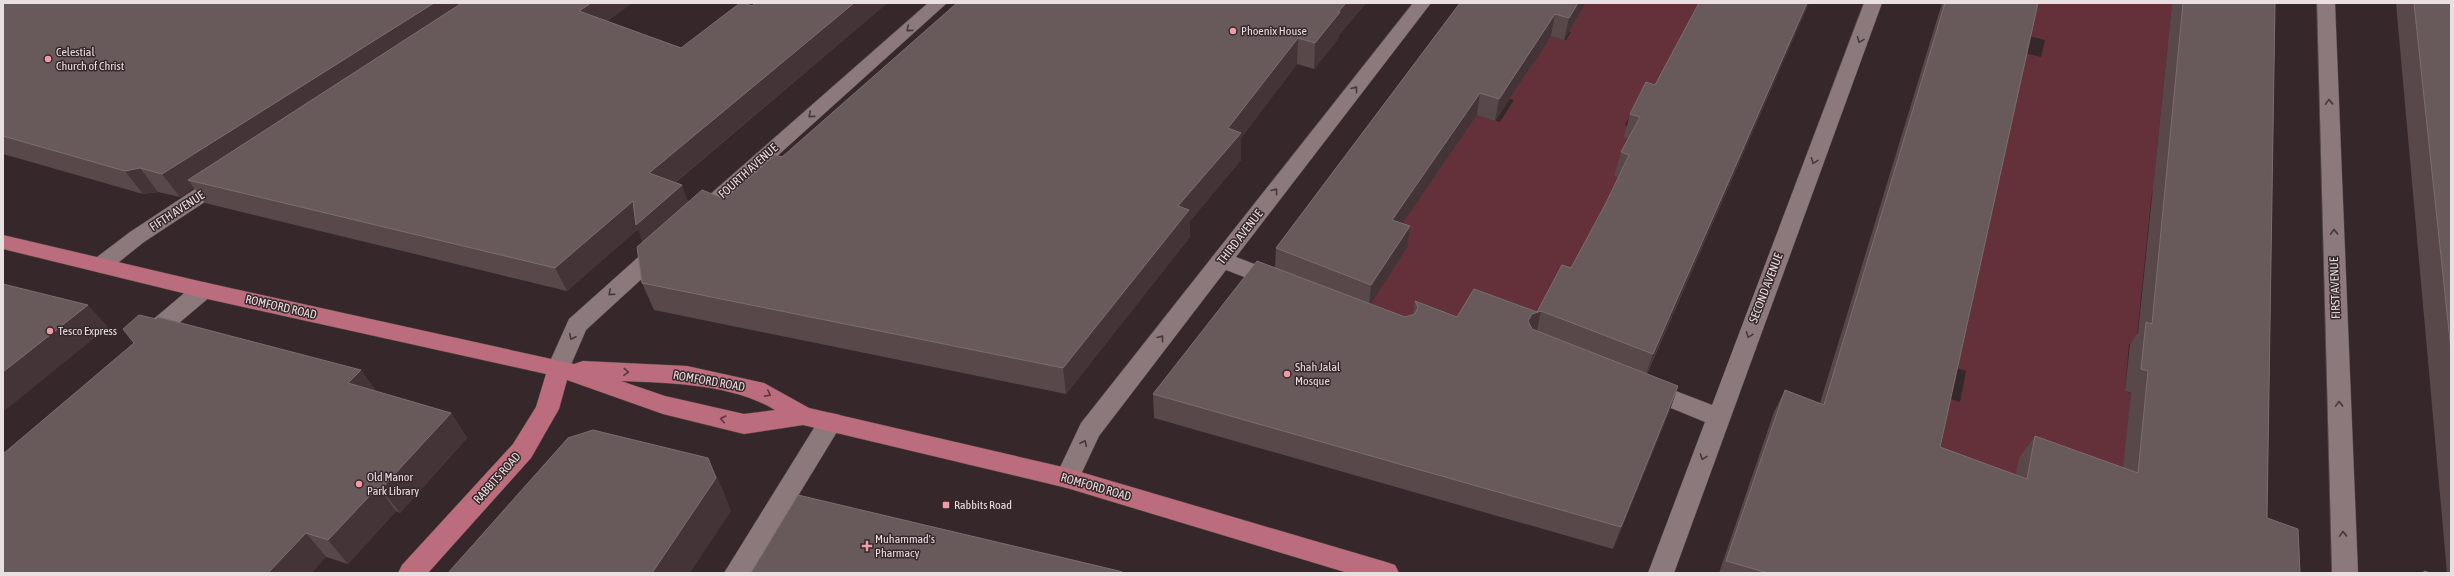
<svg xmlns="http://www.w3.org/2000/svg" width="2454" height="576" font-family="'Asap Condensed',sans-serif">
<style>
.green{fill:#64313b}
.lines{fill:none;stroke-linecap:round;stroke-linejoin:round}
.minor-casing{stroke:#524648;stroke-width:1}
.major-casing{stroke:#524648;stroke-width:1}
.minor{fill:#8b797b;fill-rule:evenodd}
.major{fill:#bb6d7d;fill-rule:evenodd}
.wall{fill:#58484a}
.shaded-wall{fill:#443437}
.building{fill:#68595a;stroke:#7c6e6f}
.oneway{stroke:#47373a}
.oneway2{stroke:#57383f}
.poi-dot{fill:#f39aaa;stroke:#36272a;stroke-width:1.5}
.labels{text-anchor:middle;stroke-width:3;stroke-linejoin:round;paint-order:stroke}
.poi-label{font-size:12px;fill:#e9dfe0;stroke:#36272a;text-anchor:start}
.street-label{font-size:12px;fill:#e9dfe0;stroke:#36272a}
</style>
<rect width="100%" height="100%" fill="#36272a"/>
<!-- green -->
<g class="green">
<polygon points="1586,3 1704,3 1664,80 1636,105 1625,125 1629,127 1633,140 1626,180 1533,333 1453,341 1326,291 1390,242 1452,107 1500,122 1514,100 1491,93 1533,64 1551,36 1566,40 1571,32 1538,22"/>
<polygon points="2032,3 2172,3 2154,177 2183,185 2152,191 2136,346 2129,344 2125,391 2131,394 2123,477 2012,501 1815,421 1942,396 1960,402 1966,371 1913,353 2021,52 2041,57 2045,40 2025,35"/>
</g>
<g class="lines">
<!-- minor casing -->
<g class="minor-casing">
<g id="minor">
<polygon points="928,3 947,3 704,222 697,224 690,222 687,217 690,212"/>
<polygon points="1413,3 1431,3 1236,257 1286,276 1289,282 1286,288 1278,290 1226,270 1099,436 1076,485 1067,488 1058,485 1055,478 1081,423"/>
<polygon points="1864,3 1882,3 1674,573 1648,573 1705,422 1637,394 1633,388 1637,382 1645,379 1712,405"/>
<polygon points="2317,3 2335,3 2358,573 2332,573"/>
<polygon points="225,172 232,174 235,179 232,184 144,242 109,270 101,273 93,270 90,265 93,260 130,232 218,174"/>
<polygon points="662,241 670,243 673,248 670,253 586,330 567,374 559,377 551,374 547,368 569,319 654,243"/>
<polygon points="203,282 211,284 214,290 211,296 153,345 145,347 137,345 134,339 137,333 195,284"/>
<polygon points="831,413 840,415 843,422 751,573 724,573 822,415"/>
</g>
</g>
<!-- major casing -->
<g class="major-casing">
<path id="major" d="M 3,235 L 203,282 L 574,364 L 583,361 L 687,366 L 764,383 L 809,408 L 1067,468 L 1386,562 L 1395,565 L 1399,573 L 1348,573 L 1067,488 L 803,425 L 744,434 L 663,414 L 567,380 L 559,409 L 531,458 L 428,573 L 398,573 L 402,565 L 513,444 L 536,407 L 546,374 L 203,298 L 3,249 ZM 621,381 C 671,383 732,384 775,410 L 744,414 L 665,396 Z"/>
</g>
<!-- minor -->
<use href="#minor" class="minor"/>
<!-- major -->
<use href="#major" class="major"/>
</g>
<!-- wall -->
<g class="wall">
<polygon points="3,3 632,3 607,21 681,48 752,6 756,3 887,3 675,183 688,202 725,199 782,157 957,3 1366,3 1339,35 1338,39 1314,69 1297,64 1241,138 1241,160 1190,221 1190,237 1066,394 654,310 642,283 643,242 638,229 567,291 205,203 194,188 180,197 158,192 143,194 3,154"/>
<polygon points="1460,3 1586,3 1564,40 1551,36 1495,121 1477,115 1403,223 1407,248 1371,304 1405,317 1413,315 1415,301 1457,317 1537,312 1571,268 1606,203 1619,177 1614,176 1621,152 1628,139 1624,137 1630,114 1655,85 1699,3 1809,3 1647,374 1678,386 1670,410 1613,549 1154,418 1153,394 1275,268 1276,248"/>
<polygon points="1942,3 2038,3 1940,447 2016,475 2019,458 2035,436 2123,468 2131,393 2125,391 2130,344 2138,333 2172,3 2275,3 2267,518 2300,573 1719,573 1774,412 1785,390 1820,403"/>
<polygon points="2396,3 2451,3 2451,573 2447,573"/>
<polygon points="134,343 361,370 376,391 451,413 467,438 400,513 396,511 348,564 326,557"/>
</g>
<!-- shaded-wall -->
<g class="shaded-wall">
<polygon points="434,3 481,3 188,180 194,188 180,197 162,174"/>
<polygon points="591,3 632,3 589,34 579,11"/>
<polygon points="854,3 887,3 659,196 649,173"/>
<polygon points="1346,3 1366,3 1339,35 1338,39 1314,69 1315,43 1338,12"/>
<polygon points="1578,3 1586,3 1564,40 1569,18"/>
<polygon points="1807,3 1809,3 1645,377 1653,354"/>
<polygon points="1555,14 1551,36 1495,121 1499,99"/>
<polygon points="1298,38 1297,64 1241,138 1241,160 1190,221 1190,237 1066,394 1063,368 1178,206 1228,128"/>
<polygon points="1480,93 1477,115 1390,242 1392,220"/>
<polygon points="140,168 158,192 143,194 125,171"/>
<polygon points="682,185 691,209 646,248 638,229 567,291 555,268 633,201"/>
<polygon points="1410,226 1407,248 1369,307 1371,285"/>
<polygon points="88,305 108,327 3,412 3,372"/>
<polygon points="1541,311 1536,335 1526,338 1528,321 1532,314"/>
<polygon points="361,370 379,395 348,383"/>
<polygon points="1678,386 1670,410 1613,549 1621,527"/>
<polygon points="451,413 467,438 400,513 381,489"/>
<polygon points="708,458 723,490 731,511 690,573 652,573"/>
<polygon points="378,487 396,511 348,564 328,540"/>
<polygon points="306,533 326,557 312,573 268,573"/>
</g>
<!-- building -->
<g class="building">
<polygon points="3,3 434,3 162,174 140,168 125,171 3,136"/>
<polygon points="462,3 591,3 579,11 681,48 740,3 744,3 752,6 756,3 854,3 649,173 682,185 636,225 633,201 555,268 188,180"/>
<polygon points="957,3 1346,3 1338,12 1340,12 1315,43 1298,38 1228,128 1241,133 1178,206 1189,210 1063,368 642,283 637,247 702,190 725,199 775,155 782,157"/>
<polygon points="1460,3 1578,3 1569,18 1555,14 1499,99 1480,93 1392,220 1410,226 1371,285 1276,248"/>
<polygon points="1699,3 1807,3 1653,354 1541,311 1532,314 1528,321 1532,329 1678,386 1621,527 1153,394 1257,261 1405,317 1415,314 1418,307 1415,301 1457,317 1474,289 1537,312 1562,265 1571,268 1606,203 1629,155 1621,152 1640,117 1630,114 1646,82 1655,85"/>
<polygon points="1945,3 2038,3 1940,447 2027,479 2035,436 2138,473 2148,371 2141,369 2146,322 2152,324 2183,3 2275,3 2267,518 2298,529 2300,573 1768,573 1726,561 1785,390 1824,405"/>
<polygon points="2414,3 2451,3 2451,350"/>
<polygon points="3,284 88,305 3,372"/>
<polygon points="139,315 156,319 158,317 361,370 348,383 451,413 381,489 378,487 328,540 306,533 268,573 3,573 3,454 134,343 123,329"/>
<polygon points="593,430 708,458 716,478 652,573 448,573 568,438"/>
<polygon points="798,495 1119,571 1125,573 751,573"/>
<polygon points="2424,571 2431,573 2424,573"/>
</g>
<!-- one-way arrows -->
<defs><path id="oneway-chevron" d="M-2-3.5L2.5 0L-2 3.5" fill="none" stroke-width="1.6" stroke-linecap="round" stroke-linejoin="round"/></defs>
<g class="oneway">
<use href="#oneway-chevron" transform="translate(909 29) rotate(139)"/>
<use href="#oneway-chevron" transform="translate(1860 40) rotate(111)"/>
<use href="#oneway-chevron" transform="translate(1355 89) rotate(-52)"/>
<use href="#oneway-chevron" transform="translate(2329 102) rotate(-92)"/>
<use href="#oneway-chevron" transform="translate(811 115) rotate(139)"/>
<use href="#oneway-chevron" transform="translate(1814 161) rotate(111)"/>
<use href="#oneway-chevron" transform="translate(1275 191) rotate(-52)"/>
<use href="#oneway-chevron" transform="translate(2334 232) rotate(-92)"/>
<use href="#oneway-chevron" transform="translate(611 293) rotate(138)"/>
<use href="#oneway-chevron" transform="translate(1749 335) rotate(111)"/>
<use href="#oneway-chevron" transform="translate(572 337) rotate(116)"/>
<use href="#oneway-chevron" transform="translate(1161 338) rotate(-52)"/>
<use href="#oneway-chevron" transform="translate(2339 404) rotate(-92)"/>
<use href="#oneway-chevron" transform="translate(1084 443) rotate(-65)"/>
<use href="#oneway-chevron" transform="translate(1703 457) rotate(110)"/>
<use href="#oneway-chevron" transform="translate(2343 534) rotate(-92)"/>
</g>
<g class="oneway2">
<use href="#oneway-chevron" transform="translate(626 372) rotate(3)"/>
<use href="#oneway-chevron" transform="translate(768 394) rotate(28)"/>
<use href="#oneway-chevron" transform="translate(723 419) rotate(-167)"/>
</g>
<!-- markers -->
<g class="poi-dot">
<circle cx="1233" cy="31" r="4"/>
<circle cx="48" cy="59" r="4"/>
<circle cx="50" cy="331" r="4"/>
<circle cx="1287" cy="374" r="4"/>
<circle cx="359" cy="484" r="4"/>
<rect x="942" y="501" width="8" height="8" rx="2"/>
<path d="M865 540h4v4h4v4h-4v4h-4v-4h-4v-4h4z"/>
</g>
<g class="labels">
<!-- poi labels -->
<g class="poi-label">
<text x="1241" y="35">Phoenix House</text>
<text x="56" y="56">Celestial<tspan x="56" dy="14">Church of Christ</tspan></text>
<text x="58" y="335">Tesco Express</text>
<text x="1295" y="371">Shah Jalal<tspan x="1295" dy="14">Mosque</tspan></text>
<text x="367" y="481">Old Manor<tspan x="367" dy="14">Park Library</tspan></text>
<text x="954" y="509">Rabbits Road</text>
<text x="875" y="543">Muhammad's<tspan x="875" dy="14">Pharmacy</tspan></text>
</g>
<!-- street labels -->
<g class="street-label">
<text transform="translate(748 171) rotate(-42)" y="4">FOURTH AVENUE</text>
<text transform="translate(177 211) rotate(-33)" y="4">FIFTH AVENUE</text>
<text transform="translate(1240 237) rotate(-52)" y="4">THIRD AVENUE</text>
<text transform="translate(1766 288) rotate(-69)" y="4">SECOND AVENUE</text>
<text transform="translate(2335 288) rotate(-92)" y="4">FIRST AVENUE</text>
<text transform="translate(281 307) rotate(13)" y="4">ROMFORD ROAD</text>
<text transform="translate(709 381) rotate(10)" y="4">ROMFORD ROAD</text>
<text transform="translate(497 478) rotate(-48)" y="4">RABBITS ROAD</text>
<text transform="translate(1096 487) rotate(16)" y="4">ROMFORD ROAD</text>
</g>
</g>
<!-- border -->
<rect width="2454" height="576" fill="none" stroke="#e9dfe0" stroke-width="8"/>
</svg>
